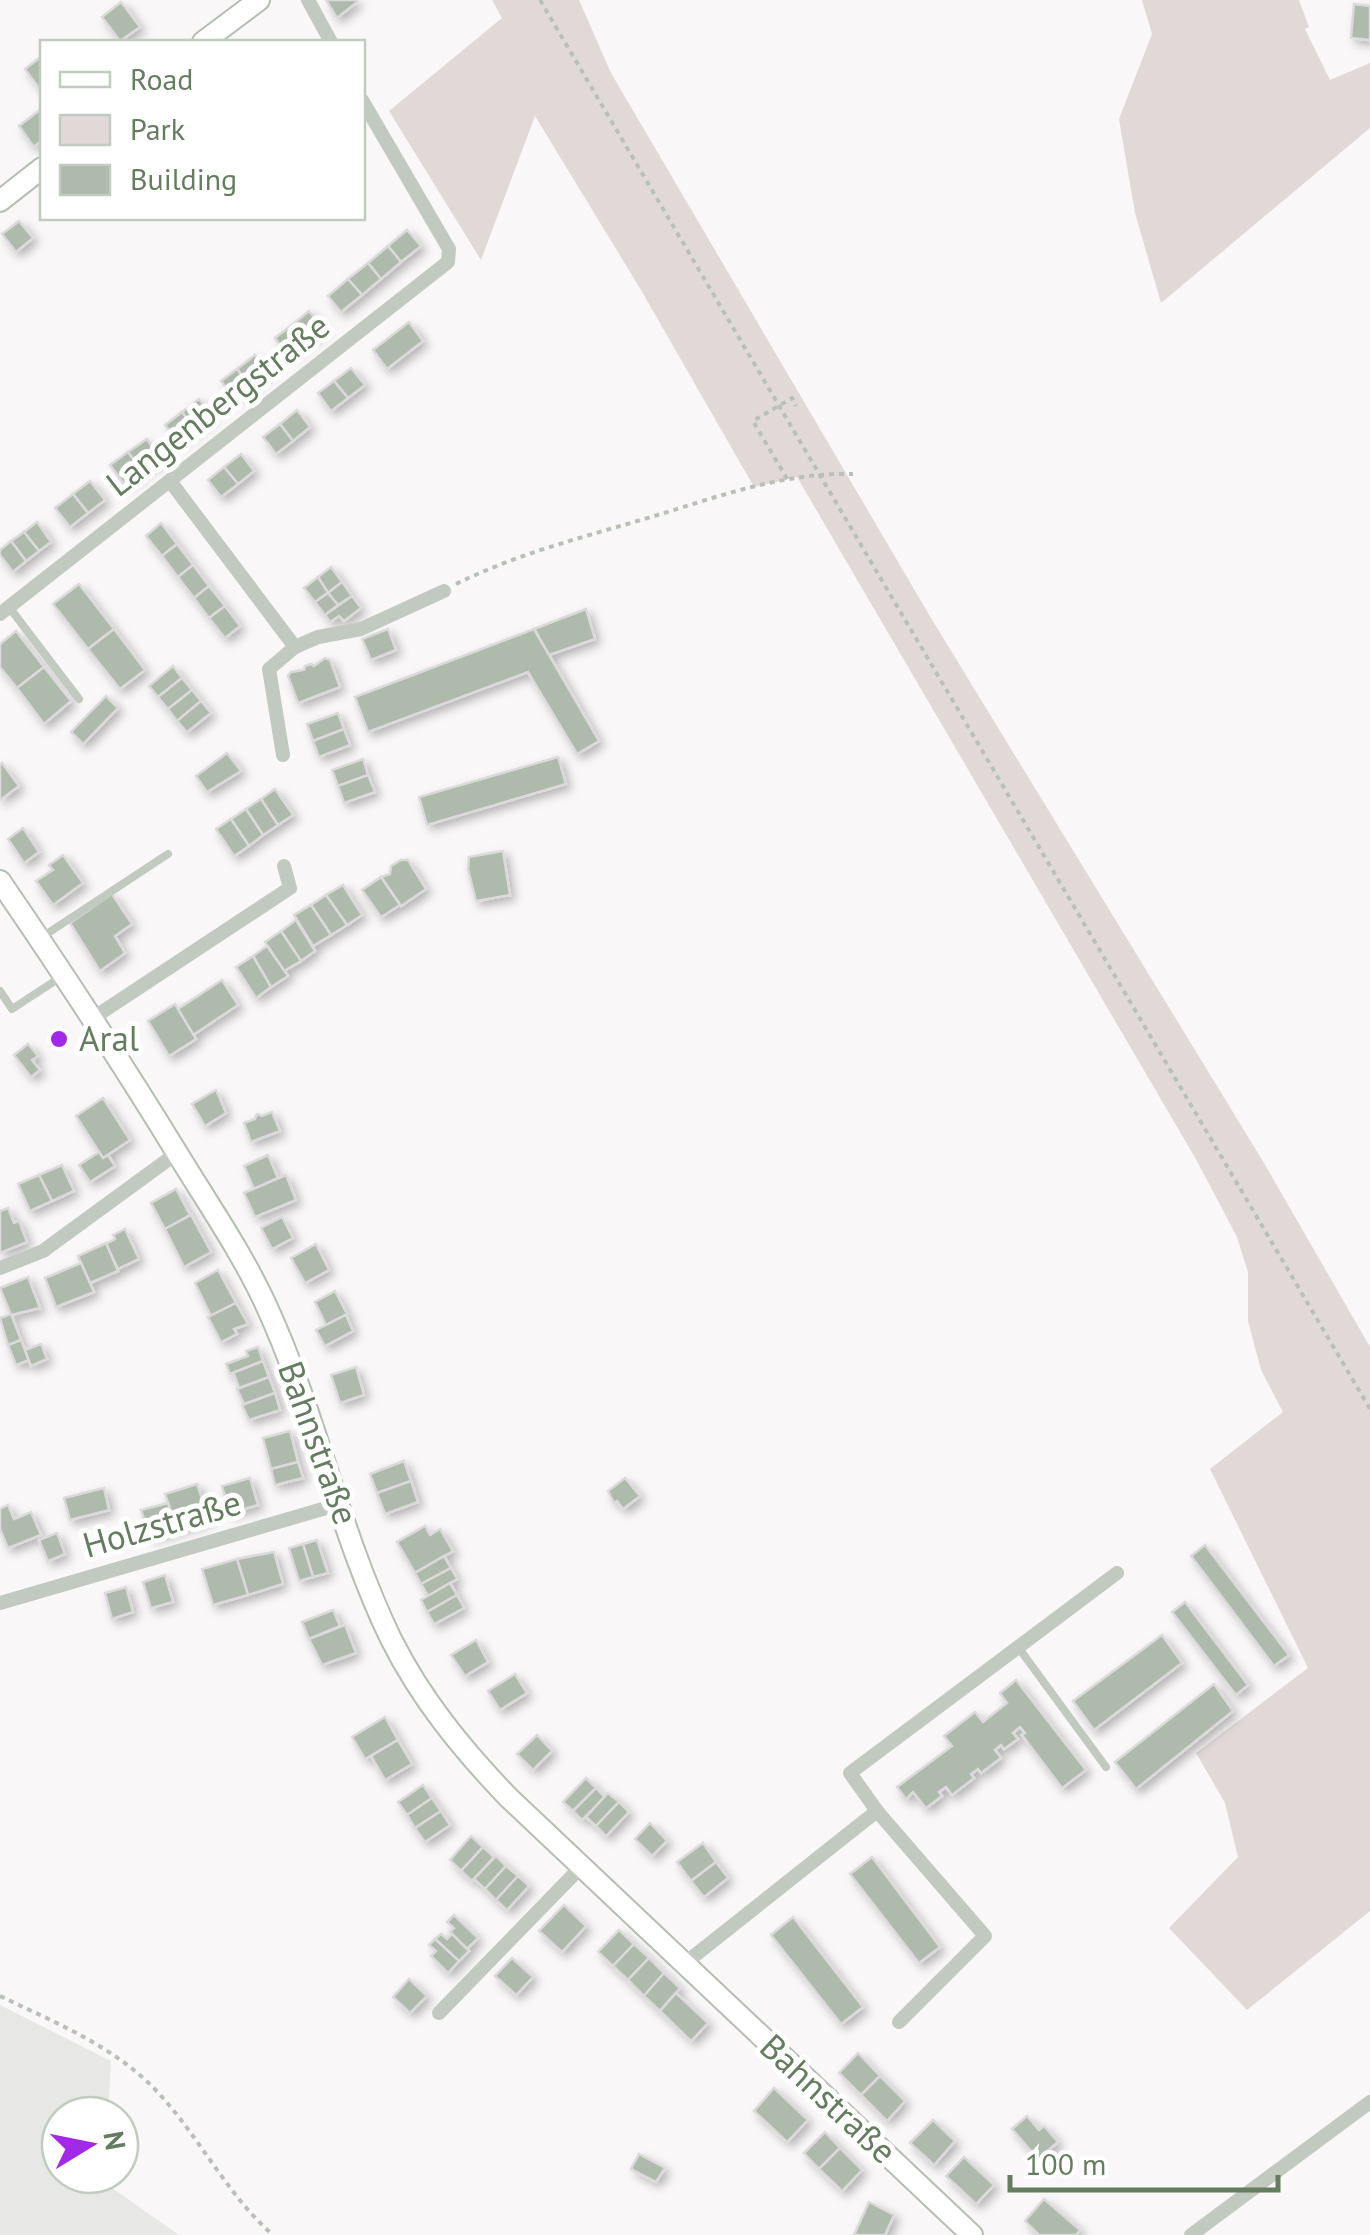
<svg xmlns="http://www.w3.org/2000/svg" width="1370" height="2235" font-family="'PT Sans',sans-serif">
<style>
.built{fill:#e7e8e6}
.green{fill:#e1d9d8}
.building{fill:#aebaab;stroke:#dbd9da;stroke-width:2.5;filter:url(#shadow)}
.lines{fill:none;stroke-linecap:round;stroke-linejoin:round}
.secondary-casing{stroke:#b4beb2;stroke-width:24}
.path{stroke:#b9c0b8;stroke-width:4;stroke-dasharray:5 5;stroke-linecap:butt}
.lane{stroke:#c1c9c0;stroke-width:8}
.street{stroke:#c1c9c0;stroke-width:14}
.secondary{stroke:#fff;stroke-width:20}
.poi-dot{fill:#a129e7;stroke:#fff;stroke-width:4}
.labels{text-anchor:middle;stroke-width:10;stroke-linejoin:round;paint-order:stroke}
.street-label{font-size:35px;fill:#647d5f;stroke:#fff}
.poi-label{font-size:35px;fill:#647d5f;stroke:#fff;text-anchor:start}
</style>
<defs>
<filter id="shadow"><feDropShadow dx="4.5" dy="4.5" stdDeviation="5" flood-color="#0004"/></filter>
</defs>
<rect width="100%" height="100%" fill="#f9f7f8"/>
<!-- built -->
<polygon class="built" points="0,2005 111,2061 108,2115 60,2115 60,2175 105,2175 105,2183 179,2235 0,2235"/>
<!-- green -->
<g class="green">
<polygon points="492,0 579,0 611,73 931,618 1264,1163 1370,1347 1370,1911 1247,2010 1169,1928 1238,1857 1225,1803 1196,1753 1308,1668 1210,1469 1283,1412 1261,1370 1248,1321 1248,1272 1237,1237 1197,1161 797,477 754,487 641,290 535,116 481,260 389,111 502,18"/>
<polygon points="1142,0 1299,0 1309,27 1305,29 1330,80 1370,63 1370,128 1161,303 1135,213 1119,119 1152,34"/>
</g>
<!-- building -->
<g class="building">
<polygon points="326,0 356,0 357,2 337,18"/>
<polygon points="121,2 140,27 120,41 102,17"/>
<polygon points="1354,4 1370,6 1370,40 1351,38"/>
<polygon points="42,56 42,92 25,69"/>
<polygon points="40,110 42,140 34,147 19,126"/>
<polygon points="19,221 33,238 16,252 2,234"/>
<polygon points="407,230 421,246 401,262 388,246"/>
<polygon points="388,246 401,262 381,279 368,263"/>
<polygon points="368,263 381,279 362,295 348,279"/>
<polygon points="348,279 362,295 341,312 328,296"/>
<polygon points="309,311 323,329 305,342 292,325"/>
<polygon points="409,322 423,341 387,369 373,350"/>
<polygon points="292,325 305,342 288,356 275,338"/>
<polygon points="255,355 268,371 250,386 237,369"/>
<polygon points="351,368 365,385 348,398 334,381"/>
<polygon points="237,369 250,386 234,398 221,381"/>
<polygon points="334,381 348,398 331,411 318,393"/>
<polygon points="199,399 212,416 195,429 182,412"/>
<polygon points="297,410 310,427 293,441 280,424"/>
<polygon points="182,412 195,429 178,442 165,425"/>
<polygon points="280,424 293,441 276,454 263,437"/>
<polygon points="147,439 160,459 142,471 128,452"/>
<polygon points="128,452 142,471 125,485 110,465"/>
<polygon points="241,454 254,471 238,484 224,467"/>
<polygon points="224,467 238,484 221,497 208,480"/>
<polygon points="90,481 105,500 88,513 73,494"/>
<polygon points="73,494 88,513 70,527 55,508"/>
<polygon points="37,522 51,542 39,551 24,532"/>
<polygon points="161,523 177,544 162,556 146,536"/>
<polygon points="24,532 39,551 26,561 11,541"/>
<polygon points="11,541 26,561 13,572 0,555 0,550"/>
<polygon points="177,544 193,565 178,577 162,556"/>
<polygon points="193,565 209,586 194,598 178,577"/>
<polygon points="331,567 342,582 328,593 318,577"/>
<polygon points="318,577 328,593 315,602 304,588"/>
<polygon points="342,582 352,596 338,605 328,593"/>
<polygon points="79,584 114,629 88,649 53,604"/>
<polygon points="209,586 225,606 209,618 194,598"/>
<polygon points="328,593 338,605 325,615 315,602"/>
<polygon points="352,596 361,608 344,621 339,616 330,622 325,615"/>
<polygon points="225,606 240,626 225,638 209,618"/>
<polygon points="586,609 595,639 549,655 534,629"/>
<polygon points="114,629 145,670 120,689 88,649"/>
<polygon points="388,629 396,650 371,660 362,639"/>
<polygon points="534,629 599,741 577,754 528,672 368,732 355,697"/>
<polygon points="16,631 44,667 17,688 0,667 0,644"/>
<polygon points="325,658 330,660 340,687 298,703 288,676 291,672 304,670 305,666 311,664 314,666"/>
<polygon points="173,666 182,678 158,697 149,686"/>
<polygon points="44,667 71,701 44,724 17,688"/>
<polygon points="182,678 192,690 168,709 158,697"/>
<polygon points="192,690 201,701 177,721 168,709"/>
<polygon points="106,696 118,708 83,744 71,732"/>
<polygon points="201,701 211,713 187,732 177,721"/>
<polygon points="338,713 344,729 313,741 307,724"/>
<polygon points="344,729 350,745 319,757 313,741"/>
<polygon points="227,753 241,771 207,792 196,776"/>
<polygon points="558,757 566,784 427,825 419,797"/>
<polygon points="363,759 368,775 338,786 332,770"/>
<polygon points="2,763 19,786 0,800 0,765"/>
<polygon points="368,775 375,792 344,803 338,786"/>
<polygon points="275,789 293,815 278,825 261,799"/>
<polygon points="261,799 278,825 263,835 246,809"/>
<polygon points="246,809 263,835 249,846 231,819"/>
<polygon points="231,819 249,846 234,856 216,829"/>
<polygon points="23,828 39,852 24,863 8,839"/>
<polygon points="503,851 510,895 476,901 468,869 469,857"/>
<polygon points="63,855 83,883 53,905 36,881 53,870 49,865"/>
<polygon points="401,860 408,860 426,889 401,906 381,877 390,874 391,866"/>
<polygon points="381,877 400,905 381,917 362,890"/>
<polygon points="343,885 362,915 347,925 326,895"/>
<polygon points="112,894 132,924 115,936 125,953 100,971 70,923"/>
<polygon points="326,895 347,925 331,935 311,905"/>
<polygon points="311,905 331,935 313,946 294,915"/>
<polygon points="296,920 315,951 301,961 281,931"/>
<polygon points="281,931 301,961 284,971 265,942"/>
<polygon points="267,946 288,976 271,987 253,956"/>
<polygon points="253,956 271,987 256,998 236,967"/>
<polygon points="222,980 238,1005 193,1035 178,1009"/>
<polygon points="175,1004 196,1039 169,1056 148,1021"/>
<polygon points="28,1044 38,1056 32,1060 40,1070 31,1077 14,1055"/>
<polygon points="216,1090 226,1113 205,1126 192,1104"/>
<polygon points="103,1098 130,1140 103,1158 76,1116"/>
<polygon points="272,1112 280,1131 251,1142 244,1123 255,1119 257,1114 262,1116"/>
<polygon points="99,1152 103,1158 108,1155 115,1166 90,1182 79,1165"/>
<polygon points="268,1155 278,1178 254,1189 244,1166"/>
<polygon points="62,1165 74,1191 52,1201 39,1175"/>
<polygon points="39,1175 52,1201 30,1211 18,1184"/>
<polygon points="286,1175 296,1200 255,1217 244,1193"/>
<polygon points="176,1189 190,1215 165,1229 151,1203"/>
<polygon points="8,1208 14,1223 19,1221 27,1242 0,1253 0,1211"/>
<polygon points="191,1215 211,1252 184,1267 165,1229"/>
<polygon points="282,1217 293,1238 272,1249 261,1228"/>
<polygon points="125,1229 139,1259 118,1269 106,1244 115,1239 113,1235"/>
<polygon points="106,1243 118,1271 90,1283 78,1256"/>
<polygon points="316,1244 329,1270 305,1283 291,1258"/>
<polygon points="81,1263 94,1292 56,1307 45,1278"/>
<polygon points="218,1270 236,1303 211,1316 195,1283"/>
<polygon points="28,1277 40,1308 11,1315 0,1288"/>
<polygon points="335,1291 347,1314 326,1325 315,1302"/>
<polygon points="236,1303 248,1324 234,1329 237,1334 221,1342 208,1317"/>
<polygon points="11,1314 21,1340 8,1345 0,1318"/>
<polygon points="346,1315 353,1331 325,1346 316,1330"/>
<polygon points="21,1340 29,1360 16,1365 8,1345"/>
<polygon points="41,1344 47,1359 31,1366 25,1350"/>
<polygon points="258,1347 263,1361 230,1374 226,1364 248,1356 246,1351"/>
<polygon points="263,1361 269,1377 239,1388 234,1374 230,1374"/>
<polygon points="356,1367 364,1395 340,1403 331,1375"/>
<polygon points="269,1377 275,1393 244,1404 237,1389"/>
<polygon points="275,1393 280,1410 249,1420 242,1405"/>
<polygon points="290,1431 298,1462 271,1469 263,1438"/>
<polygon points="404,1461 411,1481 377,1493 370,1474"/>
<polygon points="298,1462 303,1478 275,1485 271,1469"/>
<polygon points="250,1478 258,1505 230,1513 222,1486"/>
<polygon points="625,1478 640,1496 623,1509 617,1501 614,1503 608,1491"/>
<polygon points="411,1481 418,1502 385,1514 377,1493"/>
<polygon points="197,1484 209,1519 177,1529 165,1494"/>
<polygon points="104,1488 109,1510 70,1520 64,1498"/>
<polygon points="168,1503 177,1529 150,1537 141,1510"/>
<polygon points="8,1505 14,1519 31,1512 41,1535 8,1548 0,1529 0,1509"/>
<polygon points="425,1526 430,1535 440,1529 453,1551 415,1573 397,1542"/>
<polygon points="57,1533 65,1554 48,1561 39,1540"/>
<polygon points="317,1540 328,1573 313,1577 303,1544"/>
<polygon points="303,1544 313,1577 299,1581 289,1548"/>
<polygon points="1205,1545 1289,1655 1274,1666 1191,1556"/>
<polygon points="274,1552 283,1584 248,1595 237,1559"/>
<polygon points="444,1556 451,1568 421,1584 415,1573"/>
<polygon points="237,1559 248,1595 213,1605 202,1569"/>
<polygon points="451,1568 457,1579 428,1596 421,1584"/>
<polygon points="165,1575 173,1602 151,1608 143,1582"/>
<polygon points="450,1583 457,1595 427,1612 421,1600"/>
<polygon points="126,1587 133,1612 112,1619 105,1593"/>
<polygon points="457,1595 464,1608 434,1624 427,1612"/>
<polygon points="1185,1602 1248,1685 1236,1695 1172,1612"/>
<polygon points="333,1610 340,1626 309,1639 302,1622"/>
<polygon points="345,1625 356,1653 322,1665 309,1639"/>
<polygon points="1162,1635 1182,1663 1094,1730 1073,1701"/>
<polygon points="476,1640 488,1662 465,1676 451,1655"/>
<polygon points="515,1674 527,1693 500,1710 488,1691"/>
<polygon points="1016,1680 1086,1770 1062,1788 1022,1735 1025,1733 1020,1727 1013,1733 1018,1739 1004,1749 1001,1745 995,1750 1001,1758 981,1773 978,1769 971,1774 974,1778 952,1795 946,1787 939,1792 942,1796 926,1808 913,1792 906,1799 897,1787 952,1746 944,1736 975,1712 983,1722 1007,1703 1000,1693"/>
<polygon points="1214,1684 1233,1711 1136,1789 1115,1762"/>
<polygon points="385,1717 398,1740 365,1759 352,1737"/>
<polygon points="537,1735 552,1751 533,1770 517,1754"/>
<polygon points="398,1740 412,1764 385,1780 371,1756"/>
<polygon points="586,1778 596,1788 573,1811 563,1802"/>
<polygon points="423,1785 432,1798 407,1815 398,1802"/>
<polygon points="596,1788 605,1797 582,1820 573,1811"/>
<polygon points="608,1793 619,1802 596,1826 586,1817"/>
<polygon points="432,1798 441,1811 415,1828 407,1815"/>
<polygon points="619,1802 629,1812 606,1836 596,1826"/>
<polygon points="441,1811 450,1825 425,1842 415,1828"/>
<polygon points="650,1823 667,1841 652,1856 635,1839"/>
<polygon points="471,1836 483,1847 461,1871 450,1860"/>
<polygon points="703,1843 716,1862 691,1881 677,1862"/>
<polygon points="483,1847 494,1857 472,1881 461,1871"/>
<polygon points="496,1856 506,1866 485,1889 474,1879"/>
<polygon points="872,1857 940,1947 919,1963 850,1874"/>
<polygon points="716,1862 728,1878 704,1897 691,1881"/>
<polygon points="506,1866 518,1876 496,1900 485,1889"/>
<polygon points="518,1876 529,1886 507,1910 496,1900"/>
<polygon points="564,1905 586,1926 562,1952 539,1931"/>
<polygon points="454,1915 478,1938 467,1949 450,1932 454,1928 447,1922"/>
<polygon points="793,1917 863,2007 841,2024 771,1935"/>
<polygon points="619,1930 634,1944 613,1966 598,1952"/>
<polygon points="441,1934 447,1939 452,1934 469,1951 459,1961 435,1939"/>
<polygon points="435,1939 459,1961 448,1973 431,1956 436,1951 429,1945"/>
<polygon points="634,1944 649,1958 628,1980 613,1966"/>
<polygon points="512,1958 533,1977 516,1995 495,1976"/>
<polygon points="649,1958 664,1973 644,1996 628,1980"/>
<polygon points="664,1973 680,1988 660,2011 644,1996"/>
<polygon points="409,1979 427,1996 410,2013 393,1997"/>
<polygon points="676,1993 708,2023 691,2041 660,2011"/>
<polygon points="858,2053 880,2076 861,2095 839,2073"/>
<polygon points="880,2076 905,2101 887,2121 861,2095"/>
<polygon points="774,2088 808,2120 787,2142 754,2111"/>
<polygon points="1027,2116 1039,2130 1044,2126 1058,2142 1038,2159 1012,2129"/>
<polygon points="933,2120 955,2141 934,2165 910,2143"/>
<polygon points="825,2132 840,2148 819,2169 804,2153"/>
<polygon points="840,2148 862,2170 842,2191 819,2169"/>
<polygon points="639,2154 665,2168 656,2182 631,2169"/>
<polygon points="964,2157 994,2185 976,2204 946,2176"/>
<polygon points="1044,2199 1080,2230 1076,2235 1039,2235 1025,2221"/>
<polygon points="869,2202 894,2215 885,2235 854,2235"/>
</g>
<g class="lines">
<!-- secondary casing -->
<g class="secondary-casing">
<g id="secondary">
<polyline points="203,42 259,0"/>
<polyline points="0,201 42,168"/>
<path d="M 0,881 C 63,973 124,1066 182,1161 C 211,1208 243,1255 266,1305 C 316,1413 339,1532 391,1639 C 421,1699 462,1749 508,1797 L 972,2235"/>
</g>
</g>
<!-- path -->
<g class="path">
<polyline points="540,0 1370,1409"/>
<polyline points="787,479 753,421 792,398 796,406"/>
<path d="M 456,584 C 519,553 584,537 651,517 C 717,497 784,472 853,474"/>
<path d="M 0,1996 C 58,2024 119,2048 162,2097 C 201,2140 229,2197 273,2235"/>
</g>
<!-- lane -->
<g class="lane">
<polyline points="9,607 79,699"/>
<polyline points="42,937 168,854"/>
<polyline points="0,991 12,1009 61,977"/>
<polyline points="1018,1647 1106,1767"/>
</g>
<!-- street -->
<g class="street">
<polyline points="308,0 331,42"/>
<polyline points="170,481 295,647 269,669 283,755"/>
<polyline points="0,614 448,262 449,249 362,100"/>
<polyline points="295,647 318,637 361,629 444,591"/>
<polyline points="93,1018 290,888 284,866"/>
<polyline points="0,1268 43,1251 177,1153"/>
<polyline points="0,1603 340,1504"/>
<polyline points="877,1811 985,1936 899,2022"/>
<polyline points="684,1964 877,1811 850,1773 1117,1573"/>
<polyline points="439,2013 581,1867"/>
<polyline points="1191,2235 1370,2102"/>
</g>
<!-- secondary -->
<use href="#secondary" class="secondary"/>
</g>
<!-- markers -->
<circle class="poi-dot" cx="59" cy="1039" r="10"/>
<g class="labels">
<!-- street labels -->
<g class="street-label">
<text transform="translate(218 405) rotate(-38)" y="12">Langenbergstraße</text>
<text transform="translate(318 1443) rotate(70)" y="12">Bahnstraße</text>
<text transform="translate(162 1524) rotate(-16)" y="12">Holzstraße</text>
<text transform="translate(828 2099) rotate(43)" y="12">Bahnstraße</text>
</g>
<!-- poi labels -->
<g class="poi-label">
<text x="79" y="1051">Aral</text>
</g>
</g>
<!-- legend -->
<rect x="40" y="40" width="325" height="180" fill="#ffffff" stroke="#c1cbbf" stroke-width="2.5"/>
<rect x="60" y="72" width="50" height="15" fill="#ffffff" stroke="#c1cbbf" stroke-width="2.5"/>
<text x="130" y="90" font-size="30" fill="#647d5f">Road</text>
<rect x="60" y="115" width="50" height="30" fill="#e1d9d8" stroke="#c1cbbf" stroke-width="2.5"/>
<text x="130" y="140" font-size="30" fill="#647d5f">Park</text>
<rect x="60" y="165" width="50" height="30" fill="#aebaab" stroke="#c1cbbf" stroke-width="2.5"/>
<text x="130" y="190" font-size="30" fill="#647d5f">Building</text>
<!-- north arrow -->
<g transform="translate(90 2145) rotate(80)"><circle r="48" fill="#ffffff" stroke="#c1cbbf" stroke-width="2.5"/>
<path d="M0-8L18 38L0 25L-18 38Z" fill="#a129e7"/>
<text y="-15" font-size="28" font-weight="bold" text-anchor="middle" fill="#647d5f">N</text>
</g>
<!-- scale -->
<path d="M1010 2175v15h268v-15" fill="none" stroke="#647d5f" stroke-width="5"/>
<text x="1025" y="2175" font-size="30" fill="#647d5f" stroke="#ffffff" stroke-width="8" paint-order="stroke">100 m</text>
</svg>
